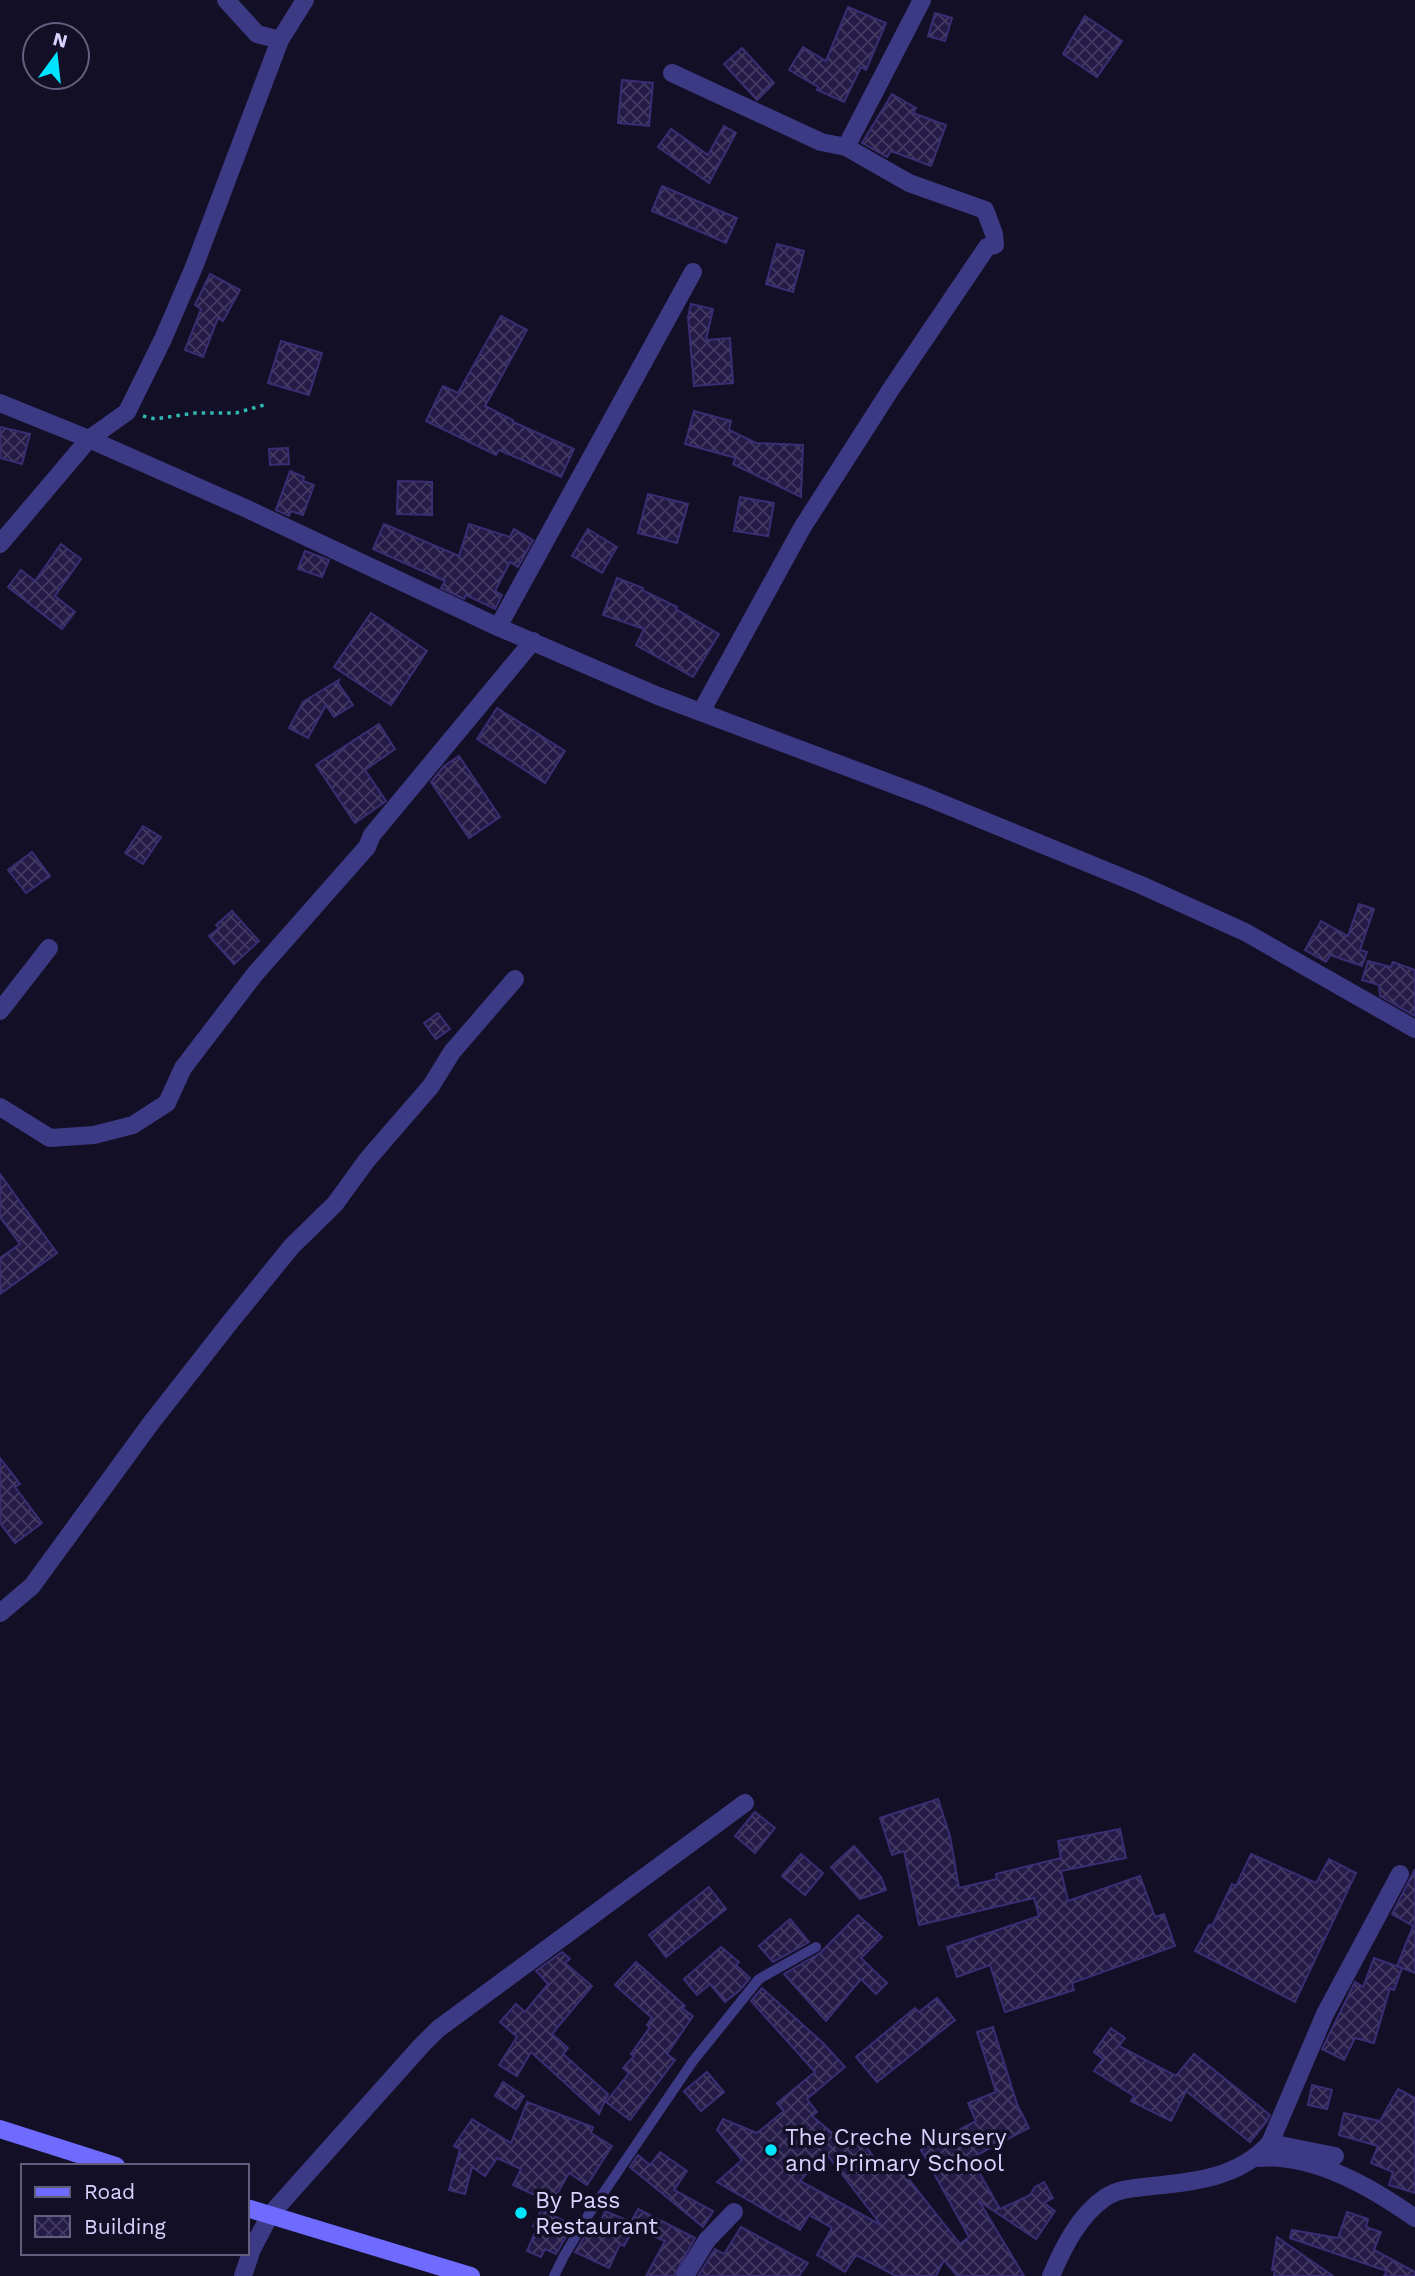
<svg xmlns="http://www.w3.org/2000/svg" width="1415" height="2276" font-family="'Work Sans',sans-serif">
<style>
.building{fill:url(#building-cross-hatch);stroke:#3b2d73;stroke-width:2;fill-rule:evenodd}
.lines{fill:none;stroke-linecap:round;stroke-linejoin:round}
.path{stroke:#2fb8b0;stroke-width:3.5;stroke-dasharray:3.5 5;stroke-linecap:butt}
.lane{stroke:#3d3a85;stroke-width:10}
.street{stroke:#3d3a85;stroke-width:18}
.secondary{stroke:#6f6bff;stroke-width:18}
.poi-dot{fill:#00e5ff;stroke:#130f26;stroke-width:2.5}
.labels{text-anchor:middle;stroke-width:7;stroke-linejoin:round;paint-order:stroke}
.poi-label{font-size:23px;fill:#d9d4ff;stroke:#130f26;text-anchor:start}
</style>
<defs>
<pattern id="building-cross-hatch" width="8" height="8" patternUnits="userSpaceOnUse" patternTransform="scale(1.75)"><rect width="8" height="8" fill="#241b47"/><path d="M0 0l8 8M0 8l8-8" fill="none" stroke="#433b63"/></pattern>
</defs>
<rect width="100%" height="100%" fill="#130f26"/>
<!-- building -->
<g class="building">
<polygon points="848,7 886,23 866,70 861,67 844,102 817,90 818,87 789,70 803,47 826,61"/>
<polygon points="935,13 952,18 945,41 928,36"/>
<polygon points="1085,16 1122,41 1097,77 1063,54"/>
<polygon points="742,48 774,83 757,100 724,64"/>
<polygon points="622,80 653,83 649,126 618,123"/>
<polygon points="892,94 916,108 913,113 946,125 931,166 891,151 887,157 862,143"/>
<polygon points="724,126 736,133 709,183 658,147 671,129 708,155"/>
<polygon points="662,186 737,218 726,243 652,211"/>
<polygon points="777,244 804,251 793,292 766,284"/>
<polygon points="210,274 240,290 223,321 218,318 203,357 185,350 201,309 195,305"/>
<polygon points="691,304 713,309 706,340 730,338 733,383 694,386 688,317"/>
<polygon points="501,316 527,330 485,406 513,420 513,422 574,449 561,477 499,450 496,455 426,421 443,386 458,393"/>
<polygon points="281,341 322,353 309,395 268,383"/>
<polygon points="694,411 731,421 729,430 756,443 803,445 801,497 733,464 736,458 685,444"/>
<polygon points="0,427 30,434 22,464 0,458"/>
<polygon points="288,448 289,464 270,465 269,449"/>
<polygon points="290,471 304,477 303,481 314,485 303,515 291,511 289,516 276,510"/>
<polygon points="398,481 432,482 432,515 397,514"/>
<polygon points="648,494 688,504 677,543 638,533"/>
<polygon points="740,497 774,503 768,536 734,531"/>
<polygon points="384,524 459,556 469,524 510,537 514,529 533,540 518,567 510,562 495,591 502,595 495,609 466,595 464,599 441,588 445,581 373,549"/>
<polygon points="588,529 617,547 602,573 572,556"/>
<polygon points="61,544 81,559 55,596 75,612 62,629 8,587 21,570 35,581"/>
<polygon points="305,551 329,560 322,577 298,569"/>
<polygon points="617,578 643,588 642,590 677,607 676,609 719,634 693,677 636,645 644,629 603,615"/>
<polygon points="371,613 427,651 391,705 334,667"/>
<polygon points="339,680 338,683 353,705 334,717 326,705 308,738 289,728 303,702"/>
<polygon points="497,708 565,751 545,783 477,739"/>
<polygon points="379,724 395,749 365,770 386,801 355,823 316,765"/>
<polygon points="459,756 500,817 469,838 431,782 444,766"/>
<polygon points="143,826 161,837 143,864 125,853"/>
<polygon points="32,852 50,876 26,893 8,870"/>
<polygon points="1359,904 1374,909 1360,950 1367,952 1362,966 1330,955 1326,962 1305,950 1321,921 1348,936"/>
<polygon points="232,911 259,941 234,964 209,936 219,928 216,925"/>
<polygon points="1368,961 1391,967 1393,962 1415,970 1415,1016 1380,996 1379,985 1362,980"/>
<polygon points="438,1013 450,1029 436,1039 424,1023"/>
<polygon points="0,1174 57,1253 0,1294 0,1258 20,1244 0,1217"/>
<polygon points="0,1458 20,1484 15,1487 42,1523 15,1543 0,1523"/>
<polygon points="938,1799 950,1836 959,1888 997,1879 996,1874 1061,1858 1058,1841 1120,1829 1126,1858 1061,1871 1068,1901 1140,1876 1155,1917 1164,1914 1175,1946 1072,1983 1074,1990 1005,2012 990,1965 957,1977 947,1947 1039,1916 1034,1898 919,1925 904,1851 892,1855 880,1818"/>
<polygon points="755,1812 775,1828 755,1853 735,1836"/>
<polygon points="854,1846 881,1877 886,1890 860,1899 831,1867"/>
<polygon points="801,1854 823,1873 805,1895 782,1876"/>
<polygon points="1251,1854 1316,1883 1329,1859 1356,1873 1295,2002 1195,1951 1209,1925 1212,1926 1232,1884 1236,1886"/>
<polygon points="1415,1869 1415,1973 1397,1966 1413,1926 1392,1914"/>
<polygon points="709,1887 726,1909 666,1957 649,1935"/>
<polygon points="858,1915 882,1937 861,1958 887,1983 876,1994 861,1979 826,2021 784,1974 820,1953"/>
<polygon points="790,1919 809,1942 773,1962 759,1946"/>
<polygon points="721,1947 739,1962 736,1965 750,1978 740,1990 725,2002 710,1984 697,1995 684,1979"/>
<polygon points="562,1952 570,1959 565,1963 592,1986 552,2034 568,2048 563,2054 608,2094 599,2114 531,2052 517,2076 499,2065 517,2037 500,2022 516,2004 525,2012 548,1984 536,1971"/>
<polygon points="1374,1958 1402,1968 1394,1990 1390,1988 1374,2043 1355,2038 1344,2060 1322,2049 1355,1982 1363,1987"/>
<polygon points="636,1962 685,2006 682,2008 693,2016 667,2054 675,2060 630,2120 606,2102 629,2073 623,2068 634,2056 631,2054 650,2027 647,2025 652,2018 615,1985"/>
<path d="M 762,1988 L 823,2043 L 845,2067 L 807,2099 L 817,2112 L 812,2116 L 842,2141 L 849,2135 L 856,2145 L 862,2141 L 884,2171 L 896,2163 L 960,2244 L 969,2237 L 921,2150 L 976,2121 L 968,2103 L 996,2092 L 977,2032 L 993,2027 L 1017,2104 L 1029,2128 L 971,2158 L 1000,2209 L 1030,2195 L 1035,2187 L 1044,2182 L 1053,2198 L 1044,2203 L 1055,2211 L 1036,2239 L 979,2201 L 1024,2276 L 957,2276 L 944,2260 L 936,2276 L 896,2276 L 856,2255 L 845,2272 L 817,2255 L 832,2228 L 809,2215 L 800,2230 L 717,2182 L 742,2160 L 717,2130 L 723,2119 L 757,2133 L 784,2111 L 777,2103 L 815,2072 L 751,2001 ZM 825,2152 L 881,2225 L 800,2181 Z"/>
<polygon points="937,1998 955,2020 877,2082 856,2057 915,2008 919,2012"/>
<polygon points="1111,2028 1125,2038 1119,2046 1176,2076 1194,2054 1270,2115 1267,2121 1250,2142 1186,2091 1171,2121 1131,2101 1134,2096 1094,2071 1103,2059 1094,2052"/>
<polygon points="707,2072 724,2092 701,2111 684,2091"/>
<polygon points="503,2082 524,2096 516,2109 495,2096"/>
<polygon points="1312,2085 1332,2090 1327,2109 1308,2105"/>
<polygon points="1398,2089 1415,2098 1415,2193 1389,2185 1393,2172 1371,2163 1378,2146 1339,2135 1344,2113 1380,2121"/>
<polygon points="527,2102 593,2127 591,2133 612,2146 587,2185 569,2173 552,2203 513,2185 521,2169 497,2158 485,2176 472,2167 465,2194 449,2190 460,2149 454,2146 472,2119 511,2143"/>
<polygon points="660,2152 687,2171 674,2190 713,2211 703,2227 630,2167 638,2155 650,2165"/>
<polygon points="638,2209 695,2238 674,2276 646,2276 665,2241 634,2228 624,2246 620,2244 609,2268 575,2252 588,2231 595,2235 605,2211 631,2222"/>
<polygon points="541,2210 573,2225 556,2254 545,2249 541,2257 527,2251 537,2228 533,2226"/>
<polygon points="1347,2212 1368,2219 1366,2227 1381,2232 1374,2250 1415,2272 1415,2276 1384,2276 1387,2271 1290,2238 1292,2230 1338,2238"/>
<polygon points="741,2227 808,2263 799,2276 698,2276 715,2249 724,2254"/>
<polygon points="1277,2237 1333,2276 1274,2276 1275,2270 1272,2270"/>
</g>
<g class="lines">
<!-- path -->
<polyline class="path" points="143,416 155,419 195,413 236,413 264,405"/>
<!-- lane -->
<polyline class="lane" points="554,2276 564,2256 589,2214 693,2061 759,1979 816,1947"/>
<!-- street -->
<g class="street">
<polyline points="226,0 257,34 280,40"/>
<polyline points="672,73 821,142 846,147 909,183 985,210 994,234 995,245 987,247 891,389 802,528 701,712"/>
<polyline points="846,147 922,0"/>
<polyline points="0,403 89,439 245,508 498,627 658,696 924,796 1141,885 1245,932 1415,1029"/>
<polyline points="0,544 89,439 127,412 163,339 194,267 280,40 305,0"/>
<polyline points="498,627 693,272"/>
<polyline points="0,1011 49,948"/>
<polyline points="0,1107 50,1138 94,1135 133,1125 167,1103 183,1068 255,974 367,847 372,835 533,641"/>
<polyline points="0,1613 32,1586 151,1423 231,1321 292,1246 335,1204 367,1160 431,1086 452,1052 515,979"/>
<polyline points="1270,2143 1335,2156"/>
<path d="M 1257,2158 C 1313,2153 1371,2187 1415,2218"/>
<polyline points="243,2276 252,2249 270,2215 421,2046 438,2029 745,1803"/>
<polyline points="685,2276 707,2240 734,2212"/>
<path d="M 1051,2276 C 1063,2248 1079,2215 1106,2197 C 1120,2188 1136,2188 1152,2186 C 1195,2182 1240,2177 1270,2143 L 1325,2014 L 1400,1874"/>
</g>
<!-- secondary -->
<g class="secondary">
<polyline points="0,2129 116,2166"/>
<polyline points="247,2208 471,2276"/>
</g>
</g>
<!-- markers -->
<g class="poi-dot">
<circle cx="771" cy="2150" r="7"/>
<circle cx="521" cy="2213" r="7"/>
</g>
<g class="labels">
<!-- poi labels -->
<g class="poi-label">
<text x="785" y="2145">The Creche Nursery<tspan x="785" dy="26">and Primary School</tspan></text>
<text x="535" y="2208">By Pass<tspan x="535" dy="26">Restaurant</tspan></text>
</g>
</g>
<!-- legend -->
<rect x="21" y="2164" width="228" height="91" fill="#130f26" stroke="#625e7d" stroke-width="2"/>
<rect x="35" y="2187" width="35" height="10" fill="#6f6bff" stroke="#625e7d" stroke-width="2"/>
<text x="84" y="2199" font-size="21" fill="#d9d4ff">Road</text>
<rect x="35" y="2216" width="35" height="21" fill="url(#building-cross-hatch)" stroke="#625e7d" stroke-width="2"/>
<text x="84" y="2234" font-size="21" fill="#d9d4ff">Building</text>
<!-- north arrow -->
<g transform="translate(56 56) rotate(15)"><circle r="33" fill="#130f26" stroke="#625e7d" stroke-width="2"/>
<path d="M0-5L12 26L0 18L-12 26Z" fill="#00e5ff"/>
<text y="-10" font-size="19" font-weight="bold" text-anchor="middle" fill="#d9d4ff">N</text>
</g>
</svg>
